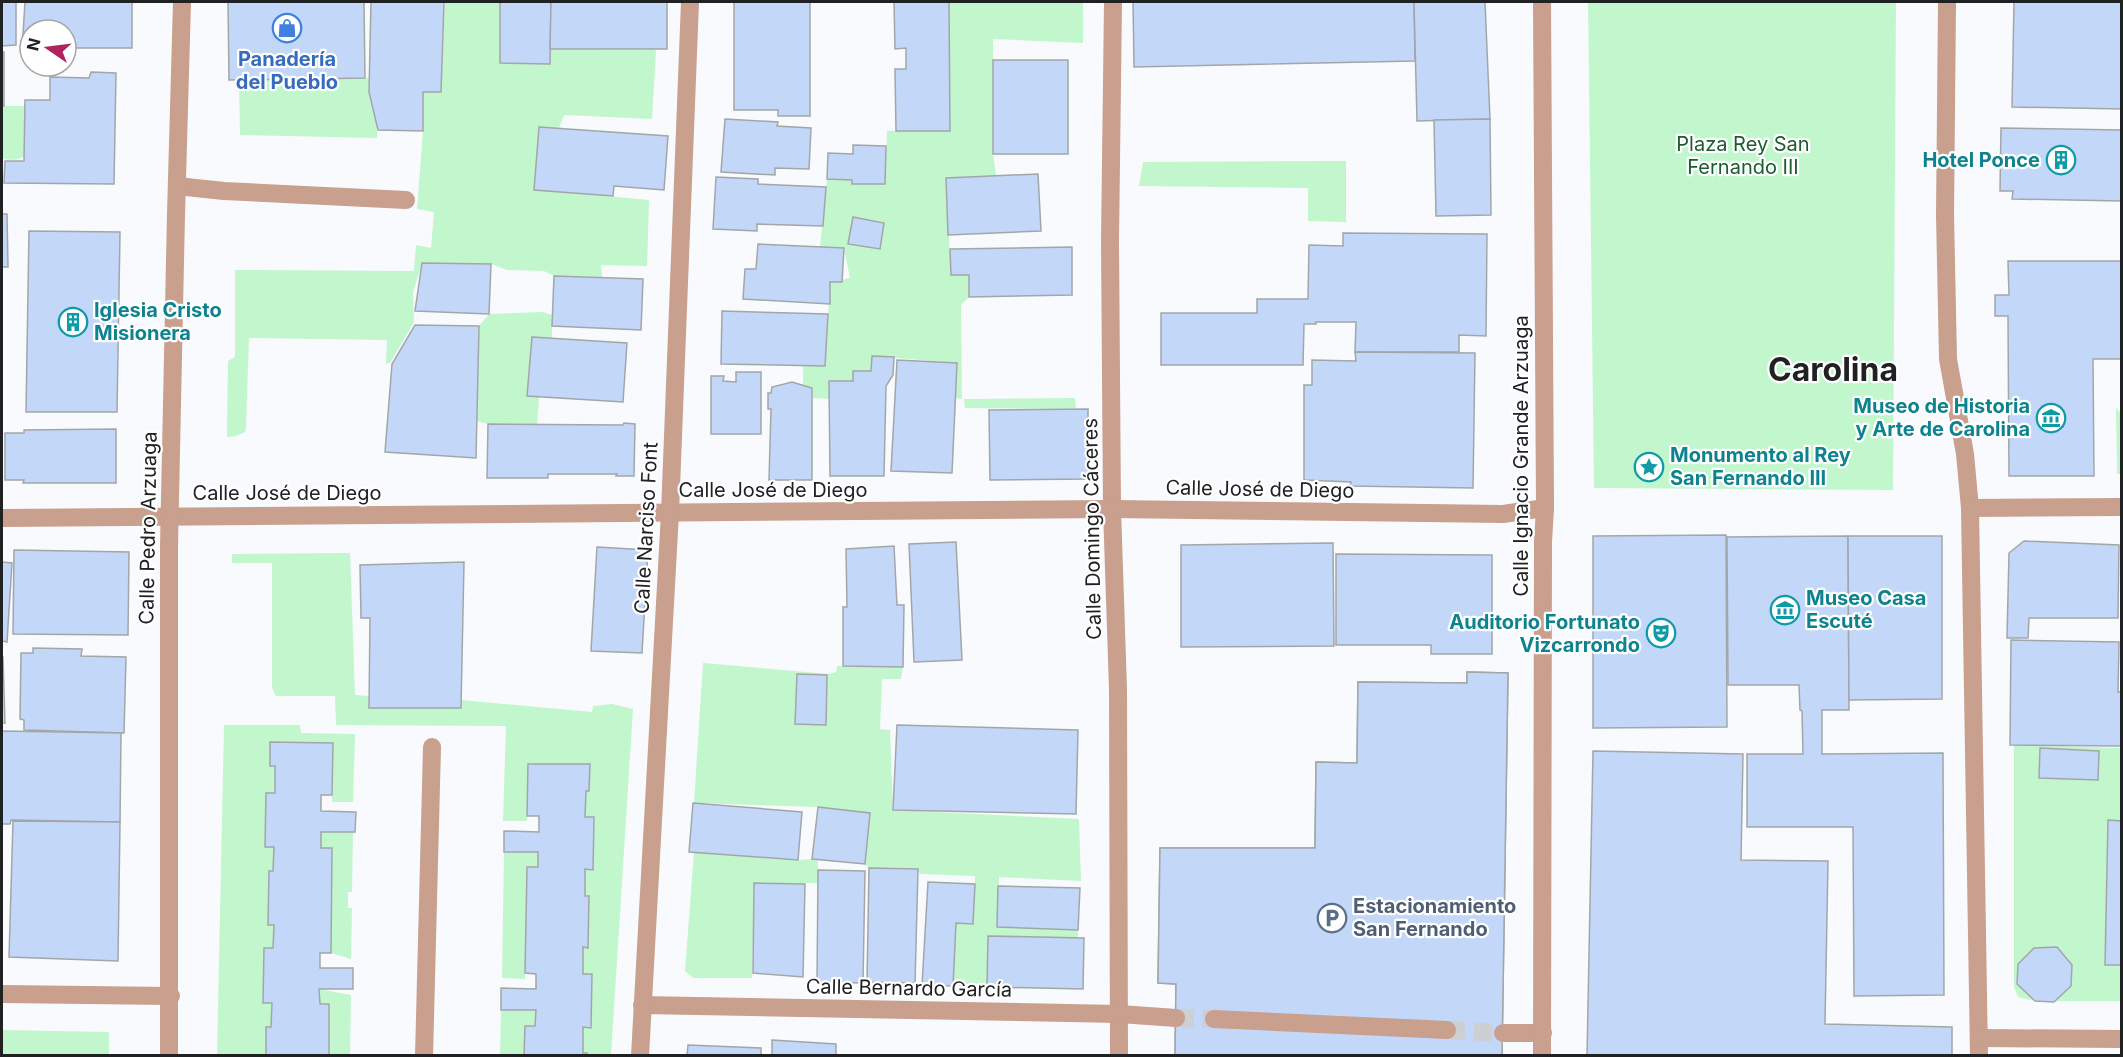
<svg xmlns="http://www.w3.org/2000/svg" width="2123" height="1057" font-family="Inter,sans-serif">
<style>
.green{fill:#c2f6cd;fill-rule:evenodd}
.building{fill:#c3d7f8;stroke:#a3a6a9;stroke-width:1.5;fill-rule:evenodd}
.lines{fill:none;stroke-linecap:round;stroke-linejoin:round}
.minor-tunnel{stroke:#cdcfd2;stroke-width:18;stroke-dasharray:18 9;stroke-linecap:butt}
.minor{stroke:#c99f8d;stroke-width:18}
.labels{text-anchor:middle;stroke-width:4.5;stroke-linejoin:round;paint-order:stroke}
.shop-label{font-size:20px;font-weight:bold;fill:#366cbe;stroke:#fff}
.park-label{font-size:20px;fill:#1d5b31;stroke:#fff}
.culture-label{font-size:20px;font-weight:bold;fill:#0d838f;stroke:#fff;text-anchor:end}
.street-label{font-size:20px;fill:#202123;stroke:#fff}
.service-label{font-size:20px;font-weight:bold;fill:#4e5e75;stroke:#fff;text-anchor:start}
.town-label{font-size:32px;font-weight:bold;fill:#202123;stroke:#fff}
</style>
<rect width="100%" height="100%" fill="#f8fafe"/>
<!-- green -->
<g class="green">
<polygon points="445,2 500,2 500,63 550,64 551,49 656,50 652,119 564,115 559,128 539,127 534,189 649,200 647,266 601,265 602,277 554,276 544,271 507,270 491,264 422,263 413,293 414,322 390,363 386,364 387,340 249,338 246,427 245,432 236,436 227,437 228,361 235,357 235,270 414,271 416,245 431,248 434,212 417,209 423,131 423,92 441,92"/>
<polygon points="949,2 1083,2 1083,43 993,39 993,154 996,176 946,178 951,275 969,275 969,297 961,305 962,399 956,398 957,363 872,356 871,371 853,371 853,381 829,381 830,399 813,398 812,388 803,386 803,366 825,366 830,282 850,278 844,249 820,247 827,179 852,180 853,184 885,184 887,131 950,131"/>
<polygon points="1588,2 1896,2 1893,490 1594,488"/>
<path d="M 370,78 C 369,98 378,118 377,138 L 240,135 L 239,79 Z"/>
<polygon points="2,106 25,106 24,157 14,160 2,159"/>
<polygon points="1346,161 1346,222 1308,221 1308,188 1139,186 1143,162"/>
<polygon points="543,312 552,315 552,338 532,337 527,396 539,397 537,425 488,424 476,421 479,326 489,314"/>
<polygon points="1075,398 1076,409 965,408 964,399"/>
<polygon points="2116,408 2121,413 2121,474 2117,474"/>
<polygon points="350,553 355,695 370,696 369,708 460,708 461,700 592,712 593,706 612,704 633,709 611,1055 587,1055 583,1053 583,1027 590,1028 591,974 583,974 583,947 588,948 589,896 585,896 585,869 592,870 594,817 585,817 586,791 590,765 528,764 527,821 503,821 506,726 336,725 335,696 276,696 272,688 272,563 232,563 232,554"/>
<path d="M 703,663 L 829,674 L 836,672 L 837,666 L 903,667 L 901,679 L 882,679 L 880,729 L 890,730 L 893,810 L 1079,819 L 1081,881 L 999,877 L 997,927 L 1078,930 L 1078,938 L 988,936 L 987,987 L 953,986 L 956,923 L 973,923 L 975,876 L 920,874 L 917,869 L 869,868 L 865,864 L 870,813 L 818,807 L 694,803 ZM 797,674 L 827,675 L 826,725 L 795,724 Z"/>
<polygon points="224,725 300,725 301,733 355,734 353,802 332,802 333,743 270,766 275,766 275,793 266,793 265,847 274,847 273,871 269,871 268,925 274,925 273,948 264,949 263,1003 272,1003 271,1027 266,1028 266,1055 217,1056"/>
<polygon points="2014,745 2121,748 2121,1001 2035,1001 2018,997 2014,987"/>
<polygon points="321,832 353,832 352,892 348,892 348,908 352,908 351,959 331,953 332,849 321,848"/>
<polygon points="504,852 538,852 538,867 527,868 525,979 502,978"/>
<polygon points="694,852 798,860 812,859 818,861 818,883 754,883 752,978 693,978 685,971"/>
<polygon points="319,989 351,995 350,1055 329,1055 329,1005 320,1004"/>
<polygon points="501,1010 536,1010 535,1026 525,1026 524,1055 500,1056"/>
<polygon points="2,1030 109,1032 109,1055 2,1055"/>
</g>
<!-- building -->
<g class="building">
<polygon points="2,2 16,2 16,45 2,46"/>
<polygon points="25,2 132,2 132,48 66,48 66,30 30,30 30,51 22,51"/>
<polygon points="228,2 364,2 365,78 229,80"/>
<polygon points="371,2 444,2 441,92 423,92 423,131 378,130 369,92"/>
<polygon points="500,2 551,2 550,64 500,63"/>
<polygon points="551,2 667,2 667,49 550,49"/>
<polygon points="734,2 810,2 810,116 778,116 778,110 734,110"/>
<polygon points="894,2 949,2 950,131 896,131 895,69 906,69 906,48 895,49"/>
<polygon points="1133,2 1414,2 1415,61 1134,67"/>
<polygon points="1414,2 1485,2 1490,119 1417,121"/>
<polygon points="2014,2 2122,2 2122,109 2012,107"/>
<rect x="2" y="52" width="2" height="54"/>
<rect x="993" y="60" width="75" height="94"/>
<polygon points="91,72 116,73 114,184 4,183 5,161 24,161 25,100 50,100 50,77 89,78"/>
<polygon points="725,119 778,122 777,126 811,128 809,169 775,168 775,175 721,172"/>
<polygon points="1490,119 1491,215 1436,216 1434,120"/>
<polygon points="539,127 668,136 664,190 614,186 613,196 534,190"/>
<polygon points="2001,128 2122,130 2122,201 2012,199 2013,191 2000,191"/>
<polygon points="853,145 886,146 885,184 852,184 852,180 827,179 828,153 853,154"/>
<polygon points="1038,174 1041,231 948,235 946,178"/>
<polygon points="716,177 758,179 758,184 826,187 823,226 757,224 757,231 713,229"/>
<polygon points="2,214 7,214 8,267 2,267"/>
<polygon points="853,217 884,223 880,249 848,244"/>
<polygon points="29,231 120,232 117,412 26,412"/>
<polygon points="1343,233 1487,234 1486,336 1459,335 1459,352 1355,352 1356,322 1316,322 1316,324 1304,324 1303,365 1161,365 1161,313 1257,313 1257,299 1308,299 1309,245 1343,246"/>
<polygon points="758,244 844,248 842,282 830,282 830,304 743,299 745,269 756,269"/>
<polygon points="1072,247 1072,295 969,297 969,275 951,275 950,249"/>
<polygon points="2008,261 2122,261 2122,359 2093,359 2094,476 2009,476 2008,316 1995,316 1995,295 2009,295"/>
<polygon points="422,263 491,264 489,314 415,311"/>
<polygon points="554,276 643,279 641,330 552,326"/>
<polygon points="722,311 828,314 825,366 721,364"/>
<polygon points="415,325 479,326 476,458 385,452 392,364"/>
<polygon points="532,337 627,343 623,402 527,396"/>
<polygon points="1355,352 1475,353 1473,488 1350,486 1351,482 1304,480 1304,385 1312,385 1312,360 1356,361"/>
<polygon points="872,356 894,357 893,375 886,386 884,476 830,476 829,381 853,381 853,371 871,371"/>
<polygon points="897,360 957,363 952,473 891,471"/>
<polygon points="736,372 761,372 761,434 711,434 711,376 724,376 723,381 736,382"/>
<polygon points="792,382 812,388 812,480 769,480 771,409 768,409 768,393 771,393 772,387"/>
<polygon points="1088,409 1088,479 990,480 989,410"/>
<polygon points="624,423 635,424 634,476 616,476 617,474 548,474 548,478 487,478 488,424 623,425"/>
<polygon points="116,429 116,483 23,483 24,480 5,480 5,433 24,433 24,430"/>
<polygon points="1726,535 1727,727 1593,728 1593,536"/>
<polygon points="1848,536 1849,710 1822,710 1822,754 1943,753 1944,995 1854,996 1853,827 1747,827 1747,754 1803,754 1802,711 1800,710 1799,685 1728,685 1727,537"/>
<polygon points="1848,536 1942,536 1942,699 1849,700"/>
<polygon points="2024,541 2119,545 2118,618 2029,618 2028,638 2007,638 2009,553"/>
<polygon points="956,542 962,660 914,662 909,544"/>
<polygon points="1333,543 1334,646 1181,647 1181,545"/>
<polygon points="894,546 897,605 904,605 903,667 843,666 843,607 847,607 846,549"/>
<polygon points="597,547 648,550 642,653 591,651"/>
<polygon points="14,550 129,552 128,635 13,634"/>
<polygon points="1336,554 1492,555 1492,654 1431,654 1431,645 1336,645"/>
<polygon points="2,562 12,563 7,642 2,641"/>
<polygon points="464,562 461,708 369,708 370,618 361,618 360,565"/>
<polygon points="2011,640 2119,642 2118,692 2122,692 2122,746 2010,745"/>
<polygon points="33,648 82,649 81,656 126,657 124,733 24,730 24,720 20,719 21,653 33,653"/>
<polygon points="2,657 3,657 5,723 2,723"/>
<path d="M 1467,672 L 1508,673 L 1502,1056 L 1157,1056 L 1175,1055 L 1176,984 L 1158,983 L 1160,848 L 1315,848 L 1316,762 L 1357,763 L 1358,682 L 1467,683 ZM 1214,984 L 1446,984 L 1447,1055 L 1213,1055 Z"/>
<polygon points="1467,672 1508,673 1502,1056 1157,1056 1175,1055 1176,984 1158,983 1160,848 1315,848 1316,762 1357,763 1358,682 1467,683"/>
<polygon points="797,674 827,675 826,725 795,724"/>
<polygon points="897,725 1078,730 1076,814 893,810"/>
<polygon points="2,731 121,733 120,822 11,820 10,824 2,824"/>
<polygon points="270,742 333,743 332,795 321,795 321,811 356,812 355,832 321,832 321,848 332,848 331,953 320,953 320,968 353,968 353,989 319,989 320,1004 329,1004 329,1056 266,1056 266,1027 271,1027 272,1003 263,1003 264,948 273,948 274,925 268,925 269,871 273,871 274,847 265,847 266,793 275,793 275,766 270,766"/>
<polygon points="2040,748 2099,751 2098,780 2039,778"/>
<polygon points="1593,751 1743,754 1741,860 1828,861 1825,1024 1952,1027 1952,1056 1587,1056"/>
<polygon points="528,764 590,764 589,791 586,791 585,817 594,817 593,870 585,869 585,896 589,896 588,948 583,947 583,974 592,974 591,1028 583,1027 583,1053 587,1053 587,1056 524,1056 525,1026 535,1026 536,1010 501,1010 501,988 536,989 536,974 525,973 527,867 538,867 538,852 504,852 504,831 539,832 539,816 527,816"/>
<polygon points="693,803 802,812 798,860 689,852"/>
<polygon points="818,807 870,813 865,864 812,859"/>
<polygon points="2108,820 2122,821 2122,965 2105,965"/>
<polygon points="13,821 120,822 118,961 9,957"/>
<polygon points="869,868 918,869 915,983 867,982"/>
<polygon points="818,870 865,871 863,983 817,982"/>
<polygon points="928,882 975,884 973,924 956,923 953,986 922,985"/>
<polygon points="754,883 805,884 803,977 753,973"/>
<polygon points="998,886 1080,888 1078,930 997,927"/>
<polygon points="988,936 1084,938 1083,989 987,987"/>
<polygon points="2057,947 2072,965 2071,986 2054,1002 2035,1001 2017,984 2018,964 2034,948"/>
<polygon points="772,1040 836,1044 836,1056 772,1056"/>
<polygon points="688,1045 761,1048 761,1056 687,1056"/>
</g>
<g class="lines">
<!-- minor-tunnel -->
<g class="minor-tunnel">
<polyline points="1176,1018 1214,1019"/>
<polyline points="1447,1030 1503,1033"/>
</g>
<!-- minor -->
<g class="minor">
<polyline points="1113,2 1110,241 1112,509 1118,689 1119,1056"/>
<polyline points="1947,2 1945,215 1948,359 1965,454 1970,508 1979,1056"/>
<polyline points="177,186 224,191 406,200"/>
<polyline points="1970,508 2122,507"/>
<polyline points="2,518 1112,509 1503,514 1545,508"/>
<polyline points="2,994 171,996"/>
<polyline points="642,1005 1120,1014 1176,1018"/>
<polyline points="1214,1019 1447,1030"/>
<polyline points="1503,1033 1543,1033"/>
<polyline points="1980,1038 2122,1039"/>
<polyline points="169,1056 169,546 176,214 182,2"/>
<polyline points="424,1056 432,747"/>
<polyline points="640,1056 670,513 690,2"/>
<polyline points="1542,1056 1543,542 1545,508 1542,2"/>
</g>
</g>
<!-- icons -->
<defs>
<g id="shop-ring" transform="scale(1.5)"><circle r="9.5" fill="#fff" stroke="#3f7fe0" stroke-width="1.5"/><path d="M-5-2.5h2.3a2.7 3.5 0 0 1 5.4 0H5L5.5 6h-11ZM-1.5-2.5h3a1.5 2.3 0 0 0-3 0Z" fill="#3f7fe0"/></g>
<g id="building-ring" transform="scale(1.5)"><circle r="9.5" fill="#fff" stroke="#0f9aa8" stroke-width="1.5"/><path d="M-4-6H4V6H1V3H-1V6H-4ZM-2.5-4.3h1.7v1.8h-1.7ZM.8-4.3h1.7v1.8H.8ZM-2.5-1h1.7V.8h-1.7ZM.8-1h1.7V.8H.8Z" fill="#0f9aa8"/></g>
<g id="museum-ring" transform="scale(1.5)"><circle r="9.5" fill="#fff" stroke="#0f9aa8" stroke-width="1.5"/><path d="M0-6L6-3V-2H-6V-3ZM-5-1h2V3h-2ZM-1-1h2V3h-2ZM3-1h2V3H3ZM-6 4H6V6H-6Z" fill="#0f9aa8"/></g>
<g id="sight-ring" transform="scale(1.5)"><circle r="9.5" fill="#fff" stroke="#0f9aa8" stroke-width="1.5"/><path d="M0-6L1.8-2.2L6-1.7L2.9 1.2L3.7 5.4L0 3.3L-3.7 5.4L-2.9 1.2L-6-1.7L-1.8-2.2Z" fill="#0f9aa8"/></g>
<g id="theatre-ring" transform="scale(1.5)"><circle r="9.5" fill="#fff" stroke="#0f9aa8" stroke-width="1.5"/><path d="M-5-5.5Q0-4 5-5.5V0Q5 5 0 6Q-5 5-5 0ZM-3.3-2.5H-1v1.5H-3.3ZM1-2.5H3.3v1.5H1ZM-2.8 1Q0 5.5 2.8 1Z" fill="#0f9aa8"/></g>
<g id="parking-ring" transform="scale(1.5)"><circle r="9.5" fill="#fff" stroke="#5c6f8a" stroke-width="1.5"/><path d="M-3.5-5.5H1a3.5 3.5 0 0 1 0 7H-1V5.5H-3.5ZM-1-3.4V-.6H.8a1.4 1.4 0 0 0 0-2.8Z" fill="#5c6f8a"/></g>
</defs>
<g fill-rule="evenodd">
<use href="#shop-ring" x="287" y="28"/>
<use href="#building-ring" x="2061" y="160"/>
<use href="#building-ring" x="73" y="322"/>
<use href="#museum-ring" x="2051" y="418"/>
<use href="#sight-ring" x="1649" y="467"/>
<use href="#museum-ring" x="1785" y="610"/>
<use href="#theatre-ring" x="1661" y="633"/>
<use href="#parking-ring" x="1332" y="918"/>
</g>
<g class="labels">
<!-- shop labels -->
<g class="shop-label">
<text x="287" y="66">Panadería<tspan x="287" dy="23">del Pueblo</tspan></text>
</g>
<!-- park labels -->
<g class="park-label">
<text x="1743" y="151">Plaza Rey San<tspan x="1743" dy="23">Fernando III</tspan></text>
</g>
<!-- culture labels -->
<g class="culture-label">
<text x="2040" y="167">Hotel Ponce</text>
<text x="94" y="317" text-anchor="start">Iglesia Cristo<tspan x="94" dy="23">Misionera</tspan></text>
<text x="2030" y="413">Museo de Historia<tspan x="2030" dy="23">y Arte de Carolina</tspan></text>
<text x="1670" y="462" text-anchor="start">Monumento al Rey<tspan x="1670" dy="23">San Fernando III</tspan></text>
<text x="1806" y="605" text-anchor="start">Museo Casa<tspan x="1806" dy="23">Escuté</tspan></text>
<text x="1640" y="629">Auditorio Fortunato<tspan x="1640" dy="23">Vizcarrondo</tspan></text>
</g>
<!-- street labels -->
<g class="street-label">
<text transform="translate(1521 456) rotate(-90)" y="7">Calle Ignacio Grande Arzuaga</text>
<text transform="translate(1260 489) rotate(1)" y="7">Calle José de Diego</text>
<text x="773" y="497">Calle José de Diego</text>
<text x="287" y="500">Calle José de Diego</text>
<text transform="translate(148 528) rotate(-89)" y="7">Calle Pedro Arzuaga</text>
<text transform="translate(646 528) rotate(-87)" y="7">Calle Narciso Font</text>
<text transform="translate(1092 529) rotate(-91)" y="7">Calle Domingo Cáceres</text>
<text transform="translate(909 988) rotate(1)" y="7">Calle Bernardo García</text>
</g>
<!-- service labels -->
<g class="service-label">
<text x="1353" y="913">Estacionamiento<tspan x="1353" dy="23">San Fernando</tspan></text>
</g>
<!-- town labels -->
<g class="town-label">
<text x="1833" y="381">Carolina</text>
</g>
</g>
<!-- border -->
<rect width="2123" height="1057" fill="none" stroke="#202123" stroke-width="6"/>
<!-- north arrow -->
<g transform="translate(48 48) rotate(284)"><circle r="28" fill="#ffffff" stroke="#a6a6a7" stroke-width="1.5"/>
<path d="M0-4.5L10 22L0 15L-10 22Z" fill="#b0235c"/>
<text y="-9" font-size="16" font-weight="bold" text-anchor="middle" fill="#202123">N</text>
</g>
</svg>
